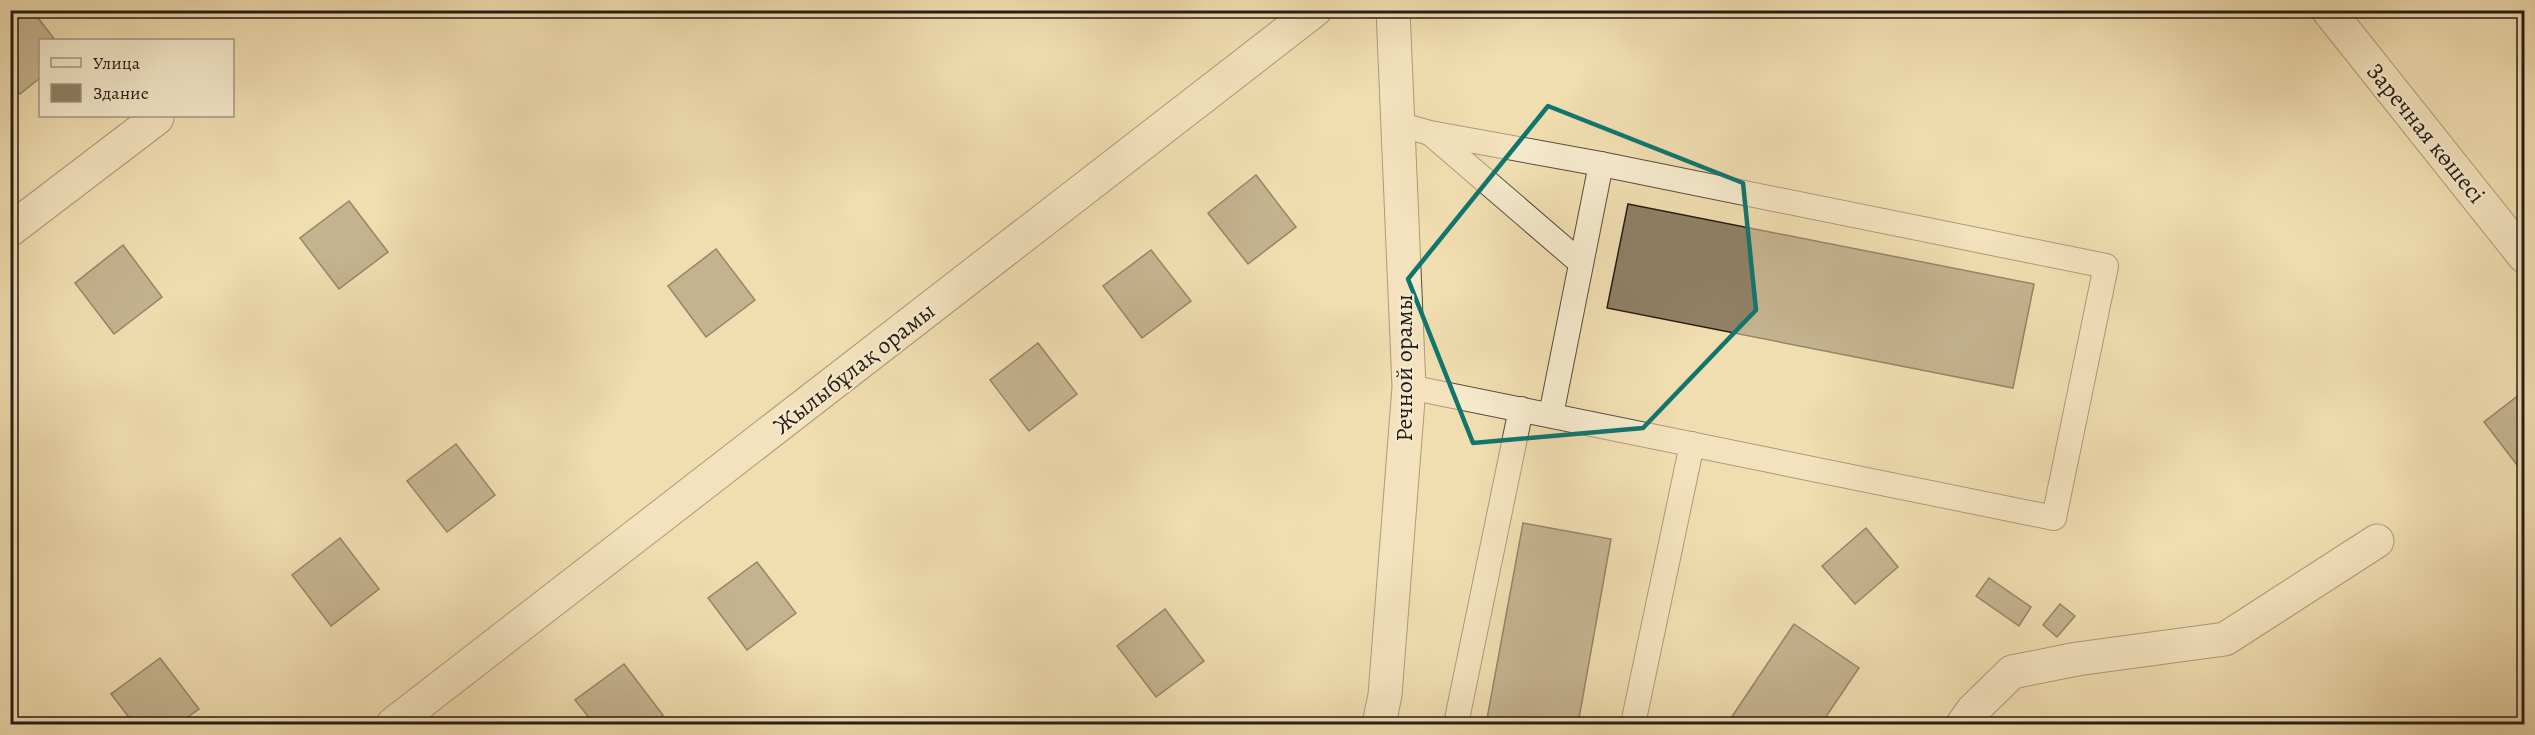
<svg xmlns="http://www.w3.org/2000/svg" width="2535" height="735" font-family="Alegreya,serif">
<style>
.building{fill:#908066;stroke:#271c15;stroke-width:1.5}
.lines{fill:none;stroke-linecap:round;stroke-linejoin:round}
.lane-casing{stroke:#594c3c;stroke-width:26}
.street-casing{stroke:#594c3c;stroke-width:35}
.lane{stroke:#f5e9cc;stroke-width:24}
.street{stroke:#f5e9cc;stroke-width:33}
.marked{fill:none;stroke:#0f766e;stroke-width:4.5;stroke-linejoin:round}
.labels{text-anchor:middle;stroke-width:4.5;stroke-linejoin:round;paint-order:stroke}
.street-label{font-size:24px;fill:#271c15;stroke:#f5e9cc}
</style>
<rect width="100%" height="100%" fill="#f0ddb0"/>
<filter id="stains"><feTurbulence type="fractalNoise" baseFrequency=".00333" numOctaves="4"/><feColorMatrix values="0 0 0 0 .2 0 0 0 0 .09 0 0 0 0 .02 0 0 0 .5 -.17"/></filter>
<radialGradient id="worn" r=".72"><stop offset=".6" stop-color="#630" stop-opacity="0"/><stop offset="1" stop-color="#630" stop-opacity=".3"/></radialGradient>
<!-- building -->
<g class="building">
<polygon points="23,10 32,10 55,40 40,40 40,78 20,94 10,82 10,20"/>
<polygon points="1256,175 1296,227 1248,264 1208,213"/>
<polygon points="349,201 388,252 339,289 300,238"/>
<polygon points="1628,204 2034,284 2013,388 1607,308"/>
<polygon points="123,245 162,297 114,334 75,283"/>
<polygon points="716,249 755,300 706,337 668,286"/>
<polygon points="1151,250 1191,301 1142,338 1103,286"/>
<polygon points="1038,343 1077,394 1029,431 990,380"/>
<polygon points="2524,391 2524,467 2521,470 2484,422"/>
<polygon points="456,444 495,495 447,532 407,481"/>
<polygon points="1523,523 1611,539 1578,724 1486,724"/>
<polygon points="1866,528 1898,567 1855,604 1822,566"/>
<polygon points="340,538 379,589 331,626 292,575"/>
<polygon points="757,562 796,613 747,650 708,598"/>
<polygon points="1989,578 2031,607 2019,626 1976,596"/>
<polygon points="2060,604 2075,616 2057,637 2043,625"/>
<polygon points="1165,609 1204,661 1156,697 1117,646"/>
<polygon points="1794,624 1859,668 1821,724 1727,724"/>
<polygon points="160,658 199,709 178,724 134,724 111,694"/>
<polygon points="624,664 663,715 651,724 594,724 575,700"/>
</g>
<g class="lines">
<!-- lane casing -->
<g class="lane-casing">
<g id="lane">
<polyline points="1398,124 1430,133 1601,164 2106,266 2054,518 1409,387"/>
<polyline points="1431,134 1581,263"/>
<polyline points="1551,415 1601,164"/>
<polyline points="1456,724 1521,409"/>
<polyline points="1633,724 1692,444"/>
</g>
</g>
<!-- street casing -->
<g class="street-casing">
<g id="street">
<polyline points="2328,10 2524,256"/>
<polyline points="10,230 157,118"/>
<polyline points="393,724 1315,10"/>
<polyline points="1379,724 1385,695 1409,387 1393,10"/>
<polyline points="1963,724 1973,710 2012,672 2077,659 2225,639 2377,541"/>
</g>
</g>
<!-- lane -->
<use href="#lane" class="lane"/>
<!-- street -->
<use href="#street" class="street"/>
</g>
<!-- marked area -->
<path d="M0 0H2535V735H0ZM 1548,106 L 1743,183 L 1756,310 L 1643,428 L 1473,443 L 1408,279 Z" fill="#f0ddb0" fill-opacity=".55" fill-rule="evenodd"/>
<path class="marked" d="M 1548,106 L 1743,183 L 1756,310 L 1643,428 L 1473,443 L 1408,279 Z"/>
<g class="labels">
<!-- street labels -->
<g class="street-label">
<text transform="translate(2426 133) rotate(51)" y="8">Заречная көшесі</text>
<text transform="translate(854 368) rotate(-38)" y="8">Жылыбұлақ орамы</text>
<text transform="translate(1404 368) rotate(-90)" y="8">Речной орамы</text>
</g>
</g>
<!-- margin -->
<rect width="2535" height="735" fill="none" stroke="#f0ddb0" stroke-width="36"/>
<rect x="12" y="12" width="2511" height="711" fill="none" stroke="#271c15" stroke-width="3"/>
<rect x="18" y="18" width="2499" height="699" fill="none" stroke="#271c15" stroke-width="1.5"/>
<!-- legend -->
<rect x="39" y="39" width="195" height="78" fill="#f5e9cc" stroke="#a39783" stroke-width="1.5"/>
<rect x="51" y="58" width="30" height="9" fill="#f5e9cc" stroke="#a39783" stroke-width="1.5"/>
<text x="93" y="69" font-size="18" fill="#271c15">Улица</text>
<rect x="51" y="84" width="30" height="18" fill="#908066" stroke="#a39783" stroke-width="1.5"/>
<text x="93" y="99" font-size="18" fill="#271c15">Здание</text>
<rect width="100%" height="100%" filter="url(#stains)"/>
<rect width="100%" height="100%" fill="url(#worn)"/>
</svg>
